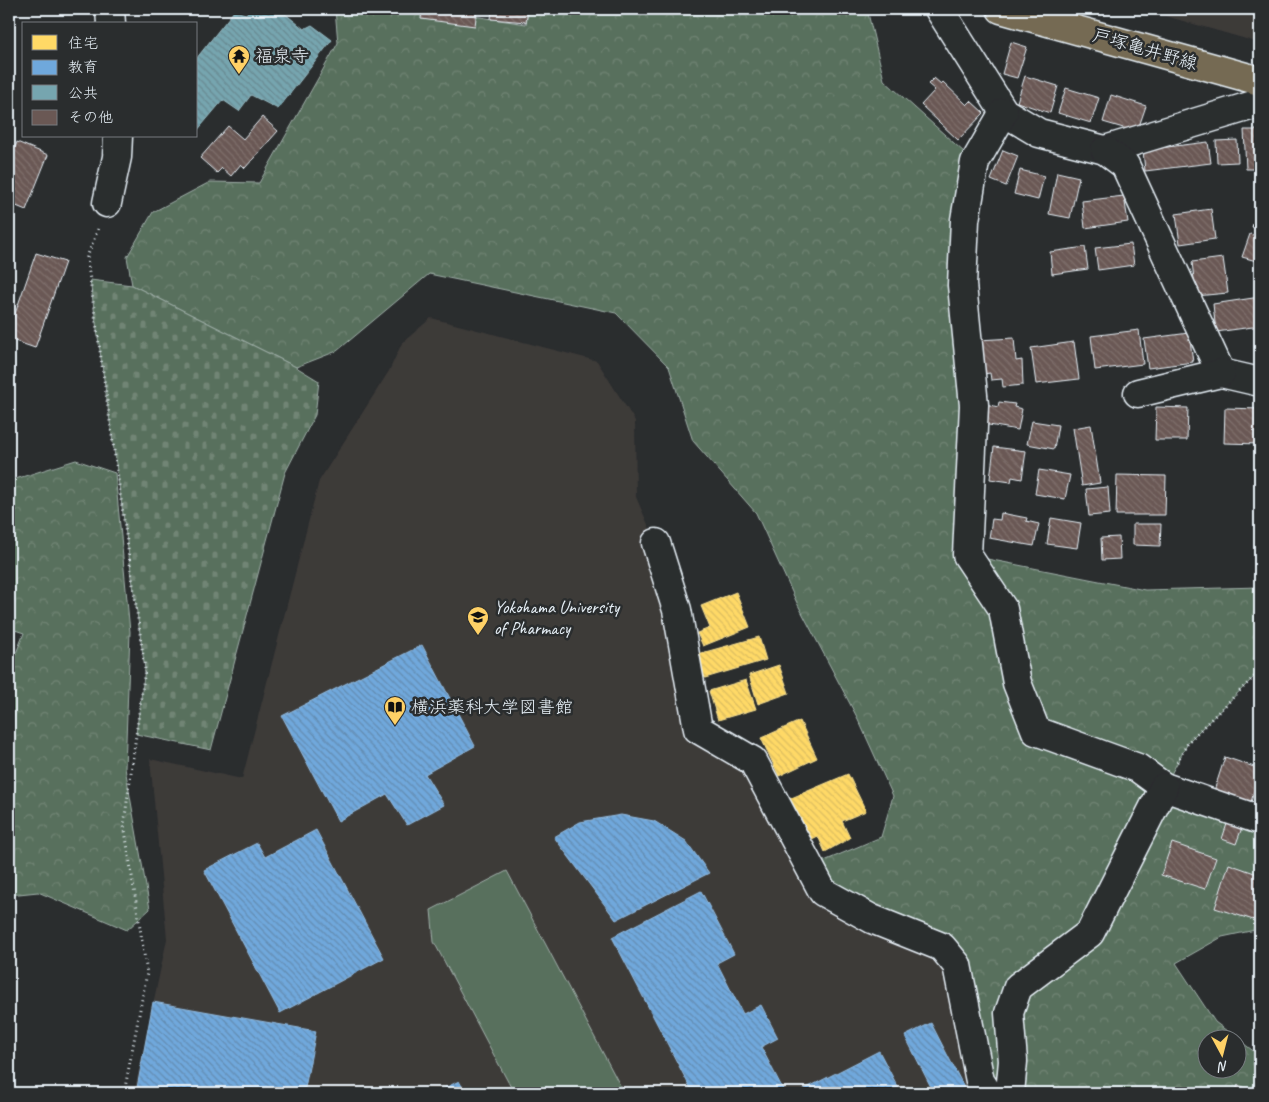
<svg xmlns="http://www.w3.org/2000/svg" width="1269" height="1102" font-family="Caveat,'Klee One',sans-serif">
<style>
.built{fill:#3d3a39}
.grass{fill:#59705d;stroke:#a0b0aa}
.forest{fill:url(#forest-crowns);stroke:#a0b0aa;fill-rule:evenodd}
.cemetery{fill:url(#cemetery-stones);stroke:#a0b0aa}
.homes{fill:url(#homes-back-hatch);stroke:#f8e092}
.schools{fill:url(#schools-back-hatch);stroke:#93bee4}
.public{fill:url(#public-back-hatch);stroke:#98bcc5}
.building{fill:url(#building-back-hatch);stroke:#e8f1f8}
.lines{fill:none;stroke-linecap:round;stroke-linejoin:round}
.minor-casing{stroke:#e8f1f8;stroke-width:31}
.major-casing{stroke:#e8f1f8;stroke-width:31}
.path{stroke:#e8f1f8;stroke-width:3;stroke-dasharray:1 4;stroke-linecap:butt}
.minor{stroke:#2a2d2e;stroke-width:28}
.major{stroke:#756b52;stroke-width:28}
.labels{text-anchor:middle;stroke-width:5;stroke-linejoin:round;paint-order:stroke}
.street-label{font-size:18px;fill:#e8f1f8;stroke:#2a2d2e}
.poi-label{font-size:18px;fill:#e8f1f8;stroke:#2a2d2e;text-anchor:start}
</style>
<defs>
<pattern id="forest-crowns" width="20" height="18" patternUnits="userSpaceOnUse" patternTransform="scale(1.25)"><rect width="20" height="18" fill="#59705d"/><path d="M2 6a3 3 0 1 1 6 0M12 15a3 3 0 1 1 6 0" fill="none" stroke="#718575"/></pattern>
<pattern id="cemetery-stones" width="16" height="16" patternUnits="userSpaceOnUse" patternTransform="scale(1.25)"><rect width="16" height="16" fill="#59705d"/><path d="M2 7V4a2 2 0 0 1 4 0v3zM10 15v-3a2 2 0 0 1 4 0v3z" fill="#718575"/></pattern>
<pattern id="homes-back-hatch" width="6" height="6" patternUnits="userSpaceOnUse" patternTransform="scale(1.25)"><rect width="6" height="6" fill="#ffd966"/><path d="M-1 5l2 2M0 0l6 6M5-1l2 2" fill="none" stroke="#dabc60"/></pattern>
<pattern id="schools-back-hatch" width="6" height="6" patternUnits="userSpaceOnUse" patternTransform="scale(1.25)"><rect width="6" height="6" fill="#6fa8dc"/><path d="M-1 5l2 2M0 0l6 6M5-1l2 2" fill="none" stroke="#638bb0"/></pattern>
<pattern id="public-back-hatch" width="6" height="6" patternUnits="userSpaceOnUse" patternTransform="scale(1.25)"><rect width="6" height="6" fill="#76a5af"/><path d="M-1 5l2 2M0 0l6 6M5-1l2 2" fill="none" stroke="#688991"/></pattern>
<pattern id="building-back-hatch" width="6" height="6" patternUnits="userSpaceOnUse" patternTransform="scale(1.25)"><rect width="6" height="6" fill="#6a5854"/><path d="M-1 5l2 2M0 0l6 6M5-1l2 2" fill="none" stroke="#7f706d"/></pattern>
</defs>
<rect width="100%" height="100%" fill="#2a2d2e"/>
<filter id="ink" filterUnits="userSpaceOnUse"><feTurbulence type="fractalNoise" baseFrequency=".02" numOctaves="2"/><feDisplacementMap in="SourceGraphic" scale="10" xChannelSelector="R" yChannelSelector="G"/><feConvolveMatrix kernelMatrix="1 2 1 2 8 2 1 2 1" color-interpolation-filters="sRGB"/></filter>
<g filter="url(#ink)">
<!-- built -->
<g class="built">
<polygon points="1141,9 1260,9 1260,43"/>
<polygon points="431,318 597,361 635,421 636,497 656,543 698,729 753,761 823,892 957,965 986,1093 134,1093 167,939 150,759 242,779 319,481 389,371 402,343"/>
</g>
<!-- grass -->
<polygon class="grass" points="507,871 624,1093 514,1093 434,942 431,910"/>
<!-- forest -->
<g class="forest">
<path d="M 335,9 L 427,9 L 526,24 L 529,9 L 867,9 L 884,80 L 975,162 L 967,555 L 1145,590 L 1260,587 L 1260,671 L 1189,741 L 1164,787 L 1260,817 L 1260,929 L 1222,937 L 1176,963 L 1215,1022 L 1260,1056 L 1260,1093 L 1001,1093 L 980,1081 L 957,966 L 872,919 L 810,867 L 881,837 L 893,796 L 858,719 L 797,603 L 756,513 L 693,441 L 669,367 L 616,313 L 429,274 L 337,351 L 296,367 L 132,285 L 127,257 L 153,212 L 210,182 L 259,183 L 338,43 ZM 1206,1040 L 1236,1040 L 1236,1070 L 1206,1070 Z"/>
<polygon points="76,460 115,473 130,632 125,768 150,909 127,930 38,892 9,895 9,671 24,633 9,628 9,481"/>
</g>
<!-- cemetery -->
<polygon class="cemetery" points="90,280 132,285 296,367 319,381 315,415 285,473 211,750 136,734 145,669"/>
<!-- homes -->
<g class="homes">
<polygon points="736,592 750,627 703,646 697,633 710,628 701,606"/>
<polygon points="759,637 766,660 705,678 698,654"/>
<polygon points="779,665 789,693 758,704 749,675"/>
<polygon points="746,680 756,709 718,720 709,691"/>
<polygon points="800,721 817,758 779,776 761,738"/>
<polygon points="848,774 866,811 842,821 850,838 825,852 818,836 808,841 789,799"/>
</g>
<!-- schools -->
<g class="schools">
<polygon points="422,645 475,746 425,774 444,805 407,825 387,794 338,821 282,716"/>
<polygon points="621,815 654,821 686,841 709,873 616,920 554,837 580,822"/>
<polygon points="316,830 384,958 280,1013 204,870 257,843 265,857"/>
<polygon points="701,891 734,954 717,963 743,1014 761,1005 778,1038 761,1047 785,1093 693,1093 612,937"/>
<polygon points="153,1002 316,1031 304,1093 136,1093"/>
<polygon points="931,1023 967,1093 934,1093 905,1036"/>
<polygon points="879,1051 901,1093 797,1093"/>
<polygon points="459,1081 466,1093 435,1093"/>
</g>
<!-- public -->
<polygon class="public" points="250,9 279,9 304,29 312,25 332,40 278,109 251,95 239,111 223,100 196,132 196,59 234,11 246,14"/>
<!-- building -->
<g class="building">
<polygon points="422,9 477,9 475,26 421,19"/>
<polygon points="528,9 526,22 491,19 492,10 484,10"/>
<polygon points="1011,42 1027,47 1017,78 1002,74"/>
<polygon points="1025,76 1058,86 1050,113 1017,102"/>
<polygon points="934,78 941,84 943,82 967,105 971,101 984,113 958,140 921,105 935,90 928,84"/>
<polygon points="1066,88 1099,98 1091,123 1058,113"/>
<polygon points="1111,95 1146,106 1137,132 1103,122"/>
<polygon points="262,117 278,131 245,168 241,164 231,176 222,168 217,173 200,158 228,126 243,139"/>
<polygon points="1244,130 1260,130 1260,169 1246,169"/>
<polygon points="1237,140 1238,162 1217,163 1216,141"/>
<polygon points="17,142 48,155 26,210 9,203 9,162"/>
<polygon points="1208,142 1211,163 1145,171 1143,150"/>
<polygon points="1003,150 1018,156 1006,186 991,180"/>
<polygon points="1020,170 1044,176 1038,200 1014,194"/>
<polygon points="1057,172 1079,177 1070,218 1049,214"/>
<polygon points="1124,196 1128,222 1085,228 1082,201"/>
<polygon points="1259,204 1260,204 1260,230 1252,227"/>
<polygon points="1211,209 1215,239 1180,244 1176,214"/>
<polygon points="9,232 14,234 9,245"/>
<polygon points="1250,234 1260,237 1260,262 1242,257"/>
<polygon points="1131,244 1134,265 1098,270 1095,248"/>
<polygon points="1085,247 1088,269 1052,274 1050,252"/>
<polygon points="36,253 65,262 35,348 9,339 9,331"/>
<polygon points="1223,258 1228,293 1196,296 1192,262"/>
<polygon points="1260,297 1260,326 1216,332 1213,304"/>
<polygon points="1139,330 1143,364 1095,370 1091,336"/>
<polygon points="1189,333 1193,362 1148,368 1144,339"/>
<polygon points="1014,338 1016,361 1022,360 1023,385 1003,387 1002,379 991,380 990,373 984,374 978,340"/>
<polygon points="1074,342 1079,379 1036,384 1031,348"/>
<polygon points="999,402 1015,404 1014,407 1022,409 1018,430 983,424 986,404 998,407"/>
<polygon points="1156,407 1188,408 1187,440 1155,440"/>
<polygon points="1225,408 1260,409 1260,444 1224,443"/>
<polygon points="1032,421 1058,425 1054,449 1027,444"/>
<polygon points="1091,425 1100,483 1082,486 1073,428"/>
<polygon points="994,447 1026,451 1022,479 1012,477 1011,482 990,479"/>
<polygon points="1039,470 1070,475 1065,499 1035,494"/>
<polygon points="1117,475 1166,476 1165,515 1116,515"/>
<polygon points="1108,487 1110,514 1089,516 1086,489"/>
<polygon points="1001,513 1027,518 1026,521 1039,524 1034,546 989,538 992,519 1000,520"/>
<polygon points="1051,518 1081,523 1077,548 1047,544"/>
<polygon points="1133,524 1161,524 1160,546 1133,545"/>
<polygon points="1119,537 1120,559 1102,560 1101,538"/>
<polygon points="1225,757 1260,769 1250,806 1213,794"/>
<polygon points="1229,818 1244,822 1236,844 1222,839"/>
<polygon points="1172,843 1216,858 1205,889 1161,875"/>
<polygon points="1229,864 1260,875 1260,922 1215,908"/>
<polygon points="1238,1085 1260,1093 1235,1093"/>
</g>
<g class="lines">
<!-- minor casing -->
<g class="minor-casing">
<g id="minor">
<polyline points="110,9 111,24"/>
<polyline points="939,9 1004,112 1039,133 1105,150 1260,103"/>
<polyline points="1004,112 975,162 965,220 962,285 974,405 967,555 1003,609 1017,683 1036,731 1138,768 1164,787 1260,820"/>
<polyline points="1105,150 1125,165 1221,373 1260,382"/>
<polyline points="107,203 117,157 118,136"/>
<polyline points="1138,393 1221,373"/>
<polyline points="656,543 677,610 698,729 753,761 823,892 872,919 942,947 957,965 980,1081 988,1093"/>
<polyline points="1010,1093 1013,1061 1009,1013 1018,987 1090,933 1164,787"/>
</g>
</g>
<!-- major casing -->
<g class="major-casing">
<polyline id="major" points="1001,9 1260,81"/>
</g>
<!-- path -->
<g class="path">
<polyline points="98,229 87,257 90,280 145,669 124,824 147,973 124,1093"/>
<polyline points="1177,762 1189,741 1260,671"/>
</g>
<!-- minor -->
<use href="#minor" class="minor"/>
<!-- major -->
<use href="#major" class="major"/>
</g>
</g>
<!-- icons -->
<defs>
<g id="temple-pin" transform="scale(1.125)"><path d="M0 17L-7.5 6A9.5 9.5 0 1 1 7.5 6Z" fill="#ffd166" stroke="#2a2d2e"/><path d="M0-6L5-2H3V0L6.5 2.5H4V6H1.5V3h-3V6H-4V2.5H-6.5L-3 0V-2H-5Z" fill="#111"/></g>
<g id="university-pin" transform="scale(1.125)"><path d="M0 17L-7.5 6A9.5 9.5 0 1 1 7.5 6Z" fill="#ffd166" stroke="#2a2d2e"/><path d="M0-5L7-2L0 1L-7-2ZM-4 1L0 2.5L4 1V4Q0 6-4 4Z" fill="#111"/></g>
<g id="library-pin" transform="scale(1.125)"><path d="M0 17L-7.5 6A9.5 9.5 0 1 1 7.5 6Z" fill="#ffd166" stroke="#2a2d2e"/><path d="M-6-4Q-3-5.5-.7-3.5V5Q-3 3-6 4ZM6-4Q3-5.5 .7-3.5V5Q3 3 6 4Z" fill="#111"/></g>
</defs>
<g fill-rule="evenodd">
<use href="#temple-pin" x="239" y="56"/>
<use href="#university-pin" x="478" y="617"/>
<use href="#library-pin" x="395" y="707"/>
</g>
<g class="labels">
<!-- street labels -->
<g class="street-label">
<text transform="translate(1145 49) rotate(16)" y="6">戸塚亀井野線</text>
</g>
<!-- poi labels -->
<g class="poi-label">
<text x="255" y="62">福泉寺</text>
<text x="494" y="613">Yokohama University<tspan x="494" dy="21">of Pharmacy</tspan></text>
<text x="411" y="713">横浜薬科大学図書館</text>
</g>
</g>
<!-- margin -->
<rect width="1269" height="1102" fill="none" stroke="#2a2d2e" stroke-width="30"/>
<rect x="15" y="15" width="1239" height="1072" fill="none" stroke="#e8f1f8" stroke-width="2" filter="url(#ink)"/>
<!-- legend -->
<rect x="22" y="22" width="175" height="115" fill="#2a2d2e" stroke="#767b7f"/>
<rect x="32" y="35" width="25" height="15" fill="#ffd966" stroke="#767b7f"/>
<text x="68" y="48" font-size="15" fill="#e8f1f8">住宅</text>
<rect x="32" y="60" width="25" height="15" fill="#6fa8dc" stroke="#767b7f"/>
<text x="68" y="72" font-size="15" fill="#e8f1f8">教育</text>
<rect x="32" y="85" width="25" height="15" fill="#76a5af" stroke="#767b7f"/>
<text x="68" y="98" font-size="15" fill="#e8f1f8">公共</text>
<rect x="32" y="110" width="25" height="15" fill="#6a5854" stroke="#767b7f"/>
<text x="68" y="122" font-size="15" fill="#e8f1f8">その他</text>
<!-- north arrow -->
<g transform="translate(1222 1054) rotate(173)"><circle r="24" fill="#2a2d2e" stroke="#767b7f"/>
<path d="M0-4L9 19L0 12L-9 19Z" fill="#ffd166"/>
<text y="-8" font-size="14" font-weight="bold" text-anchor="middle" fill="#e8f1f8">N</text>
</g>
</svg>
